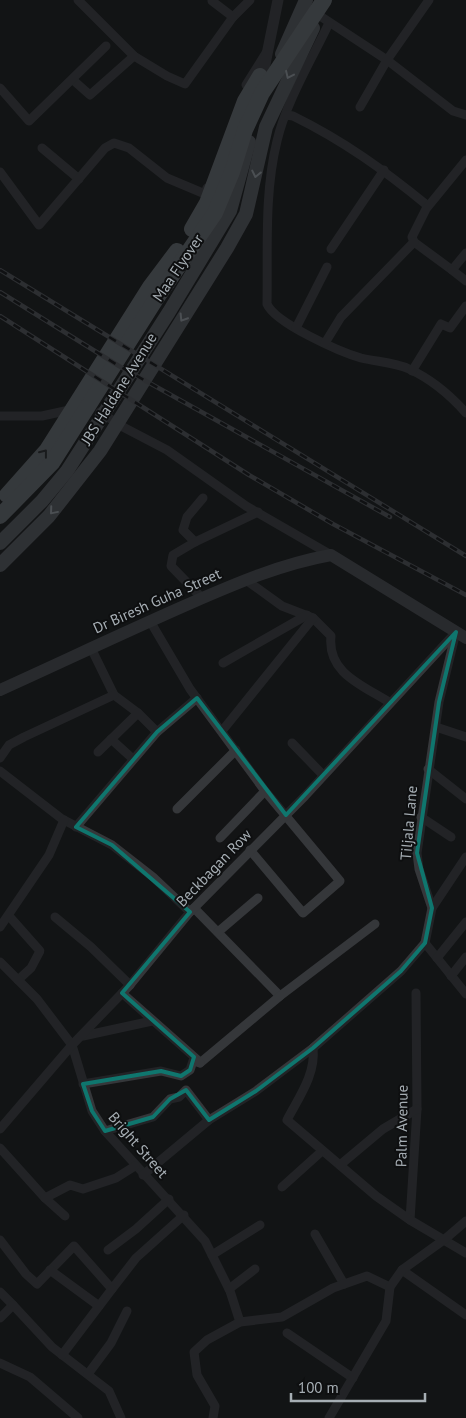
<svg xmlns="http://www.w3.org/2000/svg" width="466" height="1418" font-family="'PT Sans',sans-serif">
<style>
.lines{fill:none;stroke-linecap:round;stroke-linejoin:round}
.minor{stroke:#35373a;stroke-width:9}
.tertiary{stroke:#35373a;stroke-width:11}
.secondary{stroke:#43464a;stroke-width:12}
.primary{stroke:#515459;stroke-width:14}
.motorway{stroke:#61666a;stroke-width:16}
.rail-casing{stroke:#4c4f53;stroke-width:4.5}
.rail{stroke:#0e0f10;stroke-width:2.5;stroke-dasharray:8;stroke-linecap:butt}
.oneway{stroke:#91989d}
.oneway2{stroke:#232526}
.marked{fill:none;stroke:#0f766e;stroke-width:4;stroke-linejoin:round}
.labels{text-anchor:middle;stroke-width:4;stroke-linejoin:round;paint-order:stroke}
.street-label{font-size:15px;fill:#a6aeb4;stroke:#0e0f10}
</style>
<rect width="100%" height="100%" fill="#131415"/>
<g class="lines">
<!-- minor -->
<g class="minor">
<polyline points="78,0 134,56 167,76 185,84 233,17 250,0"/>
<polyline points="212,1 233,17"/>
<polyline points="314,12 387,60 453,111 466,115"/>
<path d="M 329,23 C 312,59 286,102 277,141 C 264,193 268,251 267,304 C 275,323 340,352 361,358 C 377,362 394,362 409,369 C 431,379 451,396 466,413"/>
<polyline points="73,80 90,95 134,56"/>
<polyline points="246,85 266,53"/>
<polyline points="0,88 29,121 106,46"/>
<polyline points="360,107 387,60 429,0"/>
<path d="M 286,115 L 293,116 C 344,141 384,170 428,206"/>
<polyline points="42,148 79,179"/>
<polyline points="466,160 426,209 412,237 414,242 452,270 466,253"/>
<polyline points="0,172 39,225 105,148 114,143 129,148 167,178 205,194 207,188"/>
<polyline points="331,249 384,170"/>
<polyline points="452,270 466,281"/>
<polyline points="296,328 327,267"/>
<polyline points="325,343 341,317 414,242"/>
<polyline points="412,371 441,324 450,328 466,306"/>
<polyline points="100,412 123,427 167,450 246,506 331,555"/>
<polyline points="0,416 42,416 74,409"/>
<polyline points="195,542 183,530 187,517 203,498"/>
<path d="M 246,580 L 282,606 L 313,618 L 331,636 C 327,673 362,685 389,702"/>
<polyline points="202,598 171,566 173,555 195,542 258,512"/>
<polyline points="150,621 190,689 265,791 340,881 303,913 250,850"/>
<polyline points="456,632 439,702 417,853 419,869 432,908 425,943 466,994"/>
<polyline points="91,648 114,695 138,713"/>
<polyline points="223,663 307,615"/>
<polyline points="436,727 466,737"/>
<polyline points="222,731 313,618"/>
<polyline points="111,739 133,759"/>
<polyline points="292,743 323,775"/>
<polyline points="98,752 138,713 157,732"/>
<polyline points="0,758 9,745 24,737 114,695"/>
<polyline points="428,769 466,799"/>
<polyline points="0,771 62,819 112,845 153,877 190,912"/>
<polyline points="177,809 236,750"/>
<polyline points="421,817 451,837"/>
<polyline points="76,827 157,732 197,698"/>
<polyline points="220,838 265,791"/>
<polyline points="194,908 280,996"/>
<polyline points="432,908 466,857"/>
<polyline points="9,916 40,951 31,968 18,980"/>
<polyline points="55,917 91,947 130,985"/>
<polyline points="0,927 49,855 64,820"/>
<polyline points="218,932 258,898"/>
<polyline points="437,958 466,922"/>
<polyline points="0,962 37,999 72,1045 92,1111 105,1131 205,1241 230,1291 240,1322"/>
<polyline points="451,976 466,957"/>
<polyline points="122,993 200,1062"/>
<polyline points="416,993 417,1109 410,1220 466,1253"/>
<polyline points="83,1036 152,1021"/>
<path d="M 313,1048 C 316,1074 299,1097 287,1120 L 376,1196 L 410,1220"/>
<polyline points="200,1063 280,996 375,924"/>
<polyline points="83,1084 161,1071 181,1076 190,1070 193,1061 200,1063"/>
<polyline points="0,1129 72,1045 130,985 190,912 305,796 456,632"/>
<polyline points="105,1131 153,1117 170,1099 179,1097 186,1090 209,1120"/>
<polyline points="0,1148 45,1198 65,1216"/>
<polyline points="340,1165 383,1129 417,1109"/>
<polyline points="143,1175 209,1120 256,1091 313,1048 401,971 425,943"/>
<polyline points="282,1187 322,1151"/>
<polyline points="45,1198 70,1185 83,1189 116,1178 135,1166"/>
<polyline points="315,1234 344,1284"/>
<polyline points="0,1240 26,1274 37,1284 74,1246 112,1289 136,1258 184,1215"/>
<polyline points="108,1250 136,1229 169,1199"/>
<polyline points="212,1255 260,1225"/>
<polyline points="50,1270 99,1306"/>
<polyline points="402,1270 466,1315"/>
<polyline points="229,1289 255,1269"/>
<polyline points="0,1292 13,1305 0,1318"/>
<polyline points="13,1305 52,1347 109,1391 121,1418"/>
<polyline points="287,1333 353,1378"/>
<polyline points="62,1355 112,1289"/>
<polyline points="0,1363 30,1377 78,1418"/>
<polyline points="88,1374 111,1343 127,1311"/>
<polyline points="213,1418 215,1406 197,1375 194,1352 207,1340 240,1322 282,1317 333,1288 367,1276 390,1287"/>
<polyline points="329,1418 386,1321 390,1287 402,1270 445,1239 466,1221"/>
</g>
<!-- tertiary -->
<polyline class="tertiary" points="261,84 278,0"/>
<!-- secondary -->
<path class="secondary" d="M 0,690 C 64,661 127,631 191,603 C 237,583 281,564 331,555 L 466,638"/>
<!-- primary -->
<g class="primary">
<polyline points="282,54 306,0"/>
<polyline points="0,543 42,501 67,471 169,312 230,211 249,142"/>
<polyline points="0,565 49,516 100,451 227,248 246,214 266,127 313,28"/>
</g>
<!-- motorway -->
<g class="motorway">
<polyline points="192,229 207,203 245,101 260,76"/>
<polyline points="7,495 47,450 150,287 177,251"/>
<polyline points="0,516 52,463 156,299 215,213 232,172 245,130 262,93 324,0"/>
</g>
<!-- rail casing -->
<g class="rail-casing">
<g id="rail">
<polyline points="0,270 466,556"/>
<polyline points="0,292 119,366 390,517"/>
<polyline points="0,316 249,475 333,524 466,595"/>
</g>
</g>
<!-- rail -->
<use href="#rail" class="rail"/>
</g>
<!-- one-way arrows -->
<defs><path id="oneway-chevron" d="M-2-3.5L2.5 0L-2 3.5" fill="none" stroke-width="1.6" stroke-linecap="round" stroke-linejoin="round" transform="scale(1.25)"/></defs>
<g class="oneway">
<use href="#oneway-chevron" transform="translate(289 75) rotate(115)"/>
<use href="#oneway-chevron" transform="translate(256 174) rotate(102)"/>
<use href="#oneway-chevron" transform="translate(183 318) rotate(122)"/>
<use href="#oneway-chevron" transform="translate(53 511) rotate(130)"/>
</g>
<use class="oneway2" href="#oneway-chevron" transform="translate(44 453) rotate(-52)"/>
<!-- marked area -->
<path d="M0 0H466V1418H0ZM 456,632 L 439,702 L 417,853 L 432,908 L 425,943 L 401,971 L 313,1048 L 256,1091 L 209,1120 L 186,1090 L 170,1099 L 153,1117 L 105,1131 L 92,1111 L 83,1084 L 161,1071 L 181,1076 L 190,1070 L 194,1057 L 122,993 L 190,912 L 112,845 L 76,827 L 157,732 L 197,698 L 286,815 Z" fill="#131415" fill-opacity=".55" fill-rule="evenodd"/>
<path class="marked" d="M 456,632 L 439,702 L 417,853 L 432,908 L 425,943 L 401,971 L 313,1048 L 256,1091 L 209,1120 L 186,1090 L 170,1099 L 153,1117 L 105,1131 L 92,1111 L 83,1084 L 161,1071 L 181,1076 L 190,1070 L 194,1057 L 122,993 L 190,912 L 112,845 L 76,827 L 157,732 L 197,698 L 286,815 Z"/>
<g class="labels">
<!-- street labels -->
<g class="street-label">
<text transform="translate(178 268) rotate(-56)" y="5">Maa Flyover</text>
<text transform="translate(119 389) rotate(-58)" y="5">JBS Haldane Avenue</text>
<text transform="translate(157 601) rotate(-24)" y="5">Dr Biresh Guha Street</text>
<text transform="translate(409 823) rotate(-85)" y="5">Tiljala Lane</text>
<text transform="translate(214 868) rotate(-46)" y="5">Beckbagan Row</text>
<text transform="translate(402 1126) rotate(-89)" y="5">Palm Avenue</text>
<text transform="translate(138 1145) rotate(49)" y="5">Bright Street</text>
</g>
</g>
<!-- scale -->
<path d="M291 1393v8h134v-8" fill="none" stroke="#a6aeb4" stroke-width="2.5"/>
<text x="298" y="1393" font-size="15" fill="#a6aeb4" stroke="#0e0f10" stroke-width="4" paint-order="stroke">100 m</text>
</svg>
